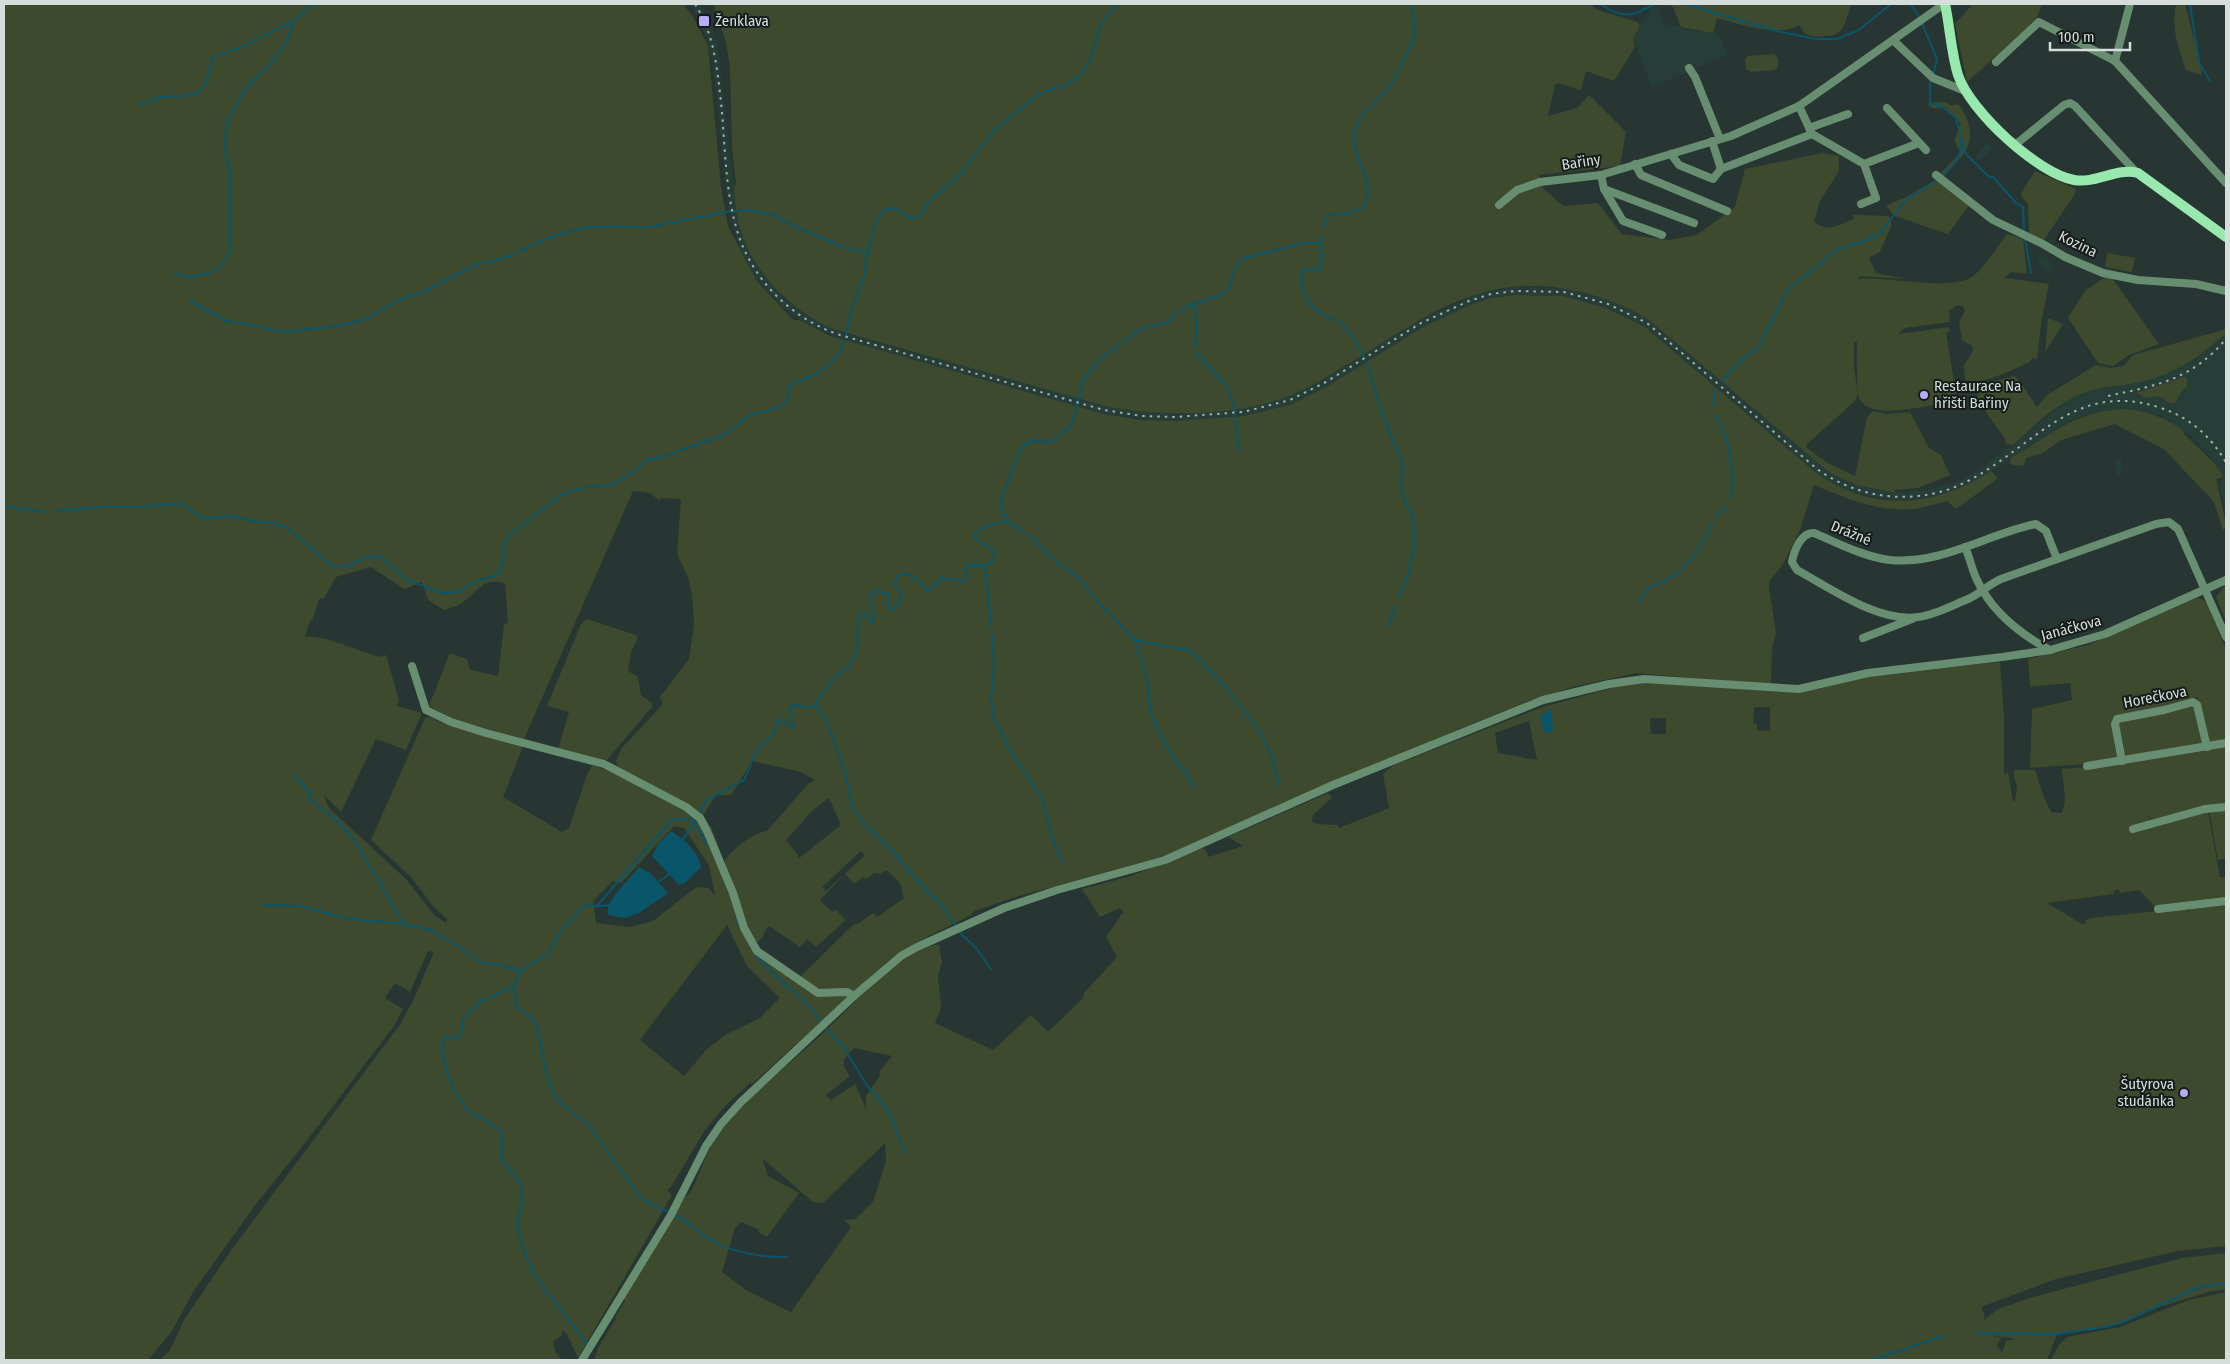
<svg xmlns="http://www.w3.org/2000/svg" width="2230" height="1364" font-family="'Fira Sans Condensed',sans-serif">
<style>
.built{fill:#263e37}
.green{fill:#3d4a2e;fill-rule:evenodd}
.water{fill:#09566a}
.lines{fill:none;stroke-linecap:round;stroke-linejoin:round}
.stream{stroke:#09566a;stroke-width:2}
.minor{stroke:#688e71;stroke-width:8}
.major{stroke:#99e9ae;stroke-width:10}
.rail{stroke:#a4aeab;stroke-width:2;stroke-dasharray:2.5 5;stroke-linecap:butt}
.poi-dot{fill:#b6acf8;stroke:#151c1a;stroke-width:2}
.labels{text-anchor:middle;stroke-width:4;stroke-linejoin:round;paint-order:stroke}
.poi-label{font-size:15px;fill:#d5dedb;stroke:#151c1a;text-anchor:start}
.street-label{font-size:15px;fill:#d5dedb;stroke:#151c1a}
</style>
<rect width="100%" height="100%" fill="#273632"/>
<!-- built -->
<g class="built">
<polygon points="690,4 700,4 710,23 718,46 736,207 746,245 760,270 788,302 811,318 841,332 1105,406 1160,413 1208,412 1243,408 1289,396 1324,379 1419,320 1477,294 1515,287 1564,288 1609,300 1649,320 1830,473 1856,485 1897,493 1927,490 1954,483 1968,477 2013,445 2064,402 2084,393 2104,388 2226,332 2226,512 2219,484 2224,477 2212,459 2193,438 2183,430 2161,416 2126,409 2102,411 2077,418 2063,425 1971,484 1943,495 1929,498 1896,501 1853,493 1826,480 1815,472 1645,327 1606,308 1563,296 1515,295 1480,301 1423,327 1328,386 1292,404 1244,416 1209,420 1160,421 1104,414 839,339 807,325 783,308 753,275 739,248 728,208 713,62 702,26"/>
<polygon points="1657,5 1665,24 1719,35 1728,55 1652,87 1633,38 1640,26 1639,24 1650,14 1648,9"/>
<polygon points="1988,143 1992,148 1980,161 1975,156"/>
<polygon points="2043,255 2055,267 2049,273 2037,261"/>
<polygon points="2115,458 2122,458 2122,474 2116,475"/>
</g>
<!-- green -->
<g class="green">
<path d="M 4,4 L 683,4 L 693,17 L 708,46 L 721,187 L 728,226 L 756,280 L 793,320 L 799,320 L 830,336 L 1104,414 L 1141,420 L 1175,421 L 1244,416 L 1292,404 L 1328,386 L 1423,327 L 1470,305 L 1491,298 L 1515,295 L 1563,296 L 1606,308 L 1645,327 L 1815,472 C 1871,513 1935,508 1991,471 L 1997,477 L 1996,480 L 1956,509 L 1947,501 C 1935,504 1924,508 1912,509 C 1877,512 1846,498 1814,485 L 1800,530 L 1782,566 L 1770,580 L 1769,587 L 1776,634 L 1772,648 L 1771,685 L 1636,673 L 1573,687 L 1531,700 L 1469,725 L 1164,856 L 1016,897 L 974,911 L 971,915 L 915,943 L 888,961 L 751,1085 L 751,1082 L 726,1105 L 705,1130 L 671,1187 L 667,1190 L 672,1195 L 578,1358 L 567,1334 L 562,1330 L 562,1335 L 553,1342 L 555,1351 L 562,1360 L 160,1360 L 170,1350 L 184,1320 L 232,1249 L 401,1023 L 414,999 L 434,952 L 428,951 L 410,992 L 395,983 L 385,998 L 403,1009 L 394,1026 L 305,1143 L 256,1204 L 193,1292 L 172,1331 L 148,1360 L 4,1360 ZM 633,491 L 650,493 L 660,501 L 661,498 L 681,499 L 677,554 L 688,577 L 692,594 L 694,625 L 689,659 L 660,697 L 663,704 L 621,749 L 616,761 L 621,776 L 593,765 L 588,772 L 569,828 L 562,832 L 503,797 L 523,746 L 440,722 L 430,717 L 425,718 L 371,840 L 411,877 L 433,906 L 447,919 L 446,923 L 435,916 L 407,880 L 329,808 L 324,795 L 341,812 L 376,739 L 406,750 L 422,713 L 397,706 L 399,700 L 386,655 L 379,657 L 327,639 L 305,636 L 310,621 L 313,619 L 319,599 L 324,598 L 336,577 L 371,567 L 404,589 L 422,582 L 428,600 L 444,610 C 450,608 458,606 463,602 C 481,590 480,578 505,583 L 508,622 L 504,625 L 498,676 L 470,670 L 467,659 L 450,653 L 429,706 L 451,719 L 524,739 ZM 752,761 L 801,772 L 815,780 L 808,784 L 767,831 C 754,832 729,851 724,863 L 712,829 L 703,816 L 716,795 L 731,795 ZM 829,798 L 841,825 L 798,859 L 798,855 L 786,840 L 813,810 ZM 674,826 L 684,828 L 709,865 L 715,896 L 709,888 L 696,887 L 653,921 L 630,927 L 596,923 L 593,901 L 613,881 L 621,883 ZM 861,851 L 865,855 L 826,891 L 822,887 ZM 887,870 L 900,883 L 904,898 L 877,917 L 873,913 L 859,923 L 854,924 L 801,976 L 801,979 L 758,947 L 757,943 C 765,936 764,930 769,926 L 800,947 L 807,939 L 816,947 L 846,920 L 836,910 L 832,912 L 820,900 L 845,874 L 854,884 L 863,877 L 867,879 L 874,873 L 880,874 ZM 727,925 L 747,966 L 780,998 L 760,1018 L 727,1034 L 708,1048 L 684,1076 L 640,1040 Z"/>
<path d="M 713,4 L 1588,4 L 1601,11 L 1637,22 L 1640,26 L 1633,38 L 1635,47 L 1614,81 L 1586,71 L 1581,90 L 1558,83 L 1555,85 L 1548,116 L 1577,108 L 1589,95 L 1626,132 L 1620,166 L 1539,175 L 1543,188 L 1563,206 L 1598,203 L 1622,234 L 1669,240 L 1697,235 L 1735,207 L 1745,169 L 1822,153 L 1839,156 L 1839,171 L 1820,201 L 1814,221 C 1825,234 1840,224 1854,219 L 1853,215 L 1889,216 L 1892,224 L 1880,252 L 1869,258 L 1876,273 L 1905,279 L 1858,276 L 1859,279 C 1885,276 1953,292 1973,276 C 1985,267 1998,246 2007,234 L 2023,239 L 2027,274 L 2010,272 L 2005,278 L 2049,284 L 2041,324 L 2037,359 L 2032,358 L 2030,362 C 2015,368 1979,388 1965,379 L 1964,365 L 1973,351 L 1972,346 L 1962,340 L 1959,322 L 1965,311 L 1962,306 L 1957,305 L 1949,311 L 1950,322 L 1905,328 L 1898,334 L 1949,327 L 1950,332 L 1946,333 L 1957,399 C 1936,404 1873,422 1860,400 C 1856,393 1857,352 1857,342 L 1854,342 L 1854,367 L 1858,394 L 1854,402 L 1806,445 L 1807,448 L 1828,463 L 1855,476 L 1867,418 L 1872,411 L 1888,414 L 1910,412 L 1929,448 L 1941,455 L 1950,475 L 1918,488 L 1894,490 L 1897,493 L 1856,485 L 1830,473 L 1649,320 C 1599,290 1536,276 1478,294 C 1438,306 1403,330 1368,352 C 1342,367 1317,385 1289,396 C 1235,417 1161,417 1105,406 L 833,329 C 793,312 752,272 740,228 C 736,215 735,201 734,187 L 736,183 L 732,147 L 730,68 L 726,42 Z"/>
<path d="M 1668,4 L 1849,4 L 1851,5 C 1845,21 1845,36 1826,36 C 1819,37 1812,37 1805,34 L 1799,25 C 1778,38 1740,24 1717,18 L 1713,33 L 1681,27 L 1673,7 Z"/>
<polygon points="1973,4 2042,4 2036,20 1967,82 1955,24"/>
<path d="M 2176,4 L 2185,4 L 2202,71 L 2201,75 L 2186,70 C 2178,48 2171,28 2176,4 Z"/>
<polygon points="1774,54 1778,58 1778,66 1775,70 1751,72 1746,69 1745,60 1748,56"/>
<path d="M 1945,102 L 1952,106 L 1958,104 C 1969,117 1975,136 1965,152 C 1960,160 1950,168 1943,175 L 1940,174 L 1961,152 L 1954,141 L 1961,124 L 1946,107 L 1935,109 L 1929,106 L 1928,103 Z"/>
<polygon points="2035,171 2076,189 2075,194 2043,241 2029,233 2028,204 2022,197 2021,193"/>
<polygon points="1937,179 1969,205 1948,234 1895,216 1886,206 1910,195"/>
<polygon points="2107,253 2135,258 2132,272 2105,267"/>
<polygon points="2106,276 2112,278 2159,344 2129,355 2113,366 2098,363 2068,318 2085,291"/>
<polygon points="2048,318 2063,324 2045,352"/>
<path d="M 2226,327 L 2225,334 C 2201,356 2173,375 2140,382 C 2121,386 2102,386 2084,393 C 2056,403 2034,426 2013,445 L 2006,444 L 2005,439 L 1977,399 L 1979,389 L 1995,381 L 2014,376 L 2018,379 L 2037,407 L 2047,395 L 2096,365 L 2111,368 L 2124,366 L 2133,355 L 2223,330 Z"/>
<polygon points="2184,377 2187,378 2187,387 2182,391 2175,403 2170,403 2159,396 2146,398 2136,393"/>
<path d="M 2126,409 C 2148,411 2165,418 2183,430 L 2184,434 L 2214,463 L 2224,477 L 2216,479 L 2226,523 L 2223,531 L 2214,502 L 2164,449 L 2115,424 L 2061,440 L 2043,453 L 2026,458 L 2024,465 L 2019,466 L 2010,464 L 2011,458 C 2053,434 2076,410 2126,409 Z"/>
<polygon points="2226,584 2226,621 2216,597"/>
<polygon points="2197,598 2204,600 2208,606 2226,650 2226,740 2213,743 2210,742 2197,697 2163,707 2114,716 2112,719 2118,757 2086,764 2030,768 2032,709 2072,700 2070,683 2030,687 2028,659 2088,645"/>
<polygon points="587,619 636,635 638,638 631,652 628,671 638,677 641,695 652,703 652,707 605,762 558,749 569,712 547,706 581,624"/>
<path d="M 2000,662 L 2004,717 L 2004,775 L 2008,772 L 2013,801 L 2015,801 L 2017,786 L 2014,777 L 2014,770 L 2035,770 L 2043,795 L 2051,812 L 2061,813 C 2069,802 2062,782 2062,769 L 2087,767 L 2226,745 L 2226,805 L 2152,822 L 2148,813 L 2150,822 L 2208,811 L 2220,877 L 2226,877 L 2226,900 L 2156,908 L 2139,890 L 2120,893 L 2118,889 L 2114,891 L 2113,894 L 2047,903 L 2084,925 L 2086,920 L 2091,918 L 2184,908 L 2188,911 L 2191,907 L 2226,903 L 2226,1246 L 2178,1251 L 2056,1279 L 1981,1307 L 1985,1316 L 1983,1321 L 1998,1309 L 2033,1297 L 2182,1258 L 2226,1253 L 2226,1289 L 2209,1292 L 2159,1307 L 2123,1323 L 2057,1334 L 2047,1360 L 594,1360 L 598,1348 L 616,1319 L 615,1317 L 625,1301 L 623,1299 L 686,1196 L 690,1193 C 701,1173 706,1150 720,1132 C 749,1096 786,1067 820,1036 C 846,1012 869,985 898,963 C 906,958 930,943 939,945 L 942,962 L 938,976 L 941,1008 L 935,1023 L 993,1050 L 1031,1015 L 1048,1032 L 1083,998 L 1084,993 L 1117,957 L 1106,937 L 1123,912 L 1120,908 L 1100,917 L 1082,889 L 1131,876 L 1201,848 L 1205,849 L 1209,857 L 1243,846 L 1228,837 L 1328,793 L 1332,798 L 1314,814 L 1311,821 L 1317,824 L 1337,825 L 1339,828 L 1389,808 L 1383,774 L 1394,765 L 1540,708 L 1636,681 L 1793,691 L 1818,689 L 1872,675 ZM 1754,707 L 1770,707 L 1770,731 L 1757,730 L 1757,724 L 1753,723 ZM 1650,718 L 1666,718 L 1666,734 L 1651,734 ZM 1529,721 L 1537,760 L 1498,753 L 1495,733 ZM 854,1048 L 892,1056 L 879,1072 L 881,1074 L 866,1096 L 866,1109 L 855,1084 L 831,1100 L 826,1095 L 850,1076 L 844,1067 L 844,1059 ZM 885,1143 L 886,1161 L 873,1202 L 855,1219 L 845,1220 L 851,1227 L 791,1312 L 747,1291 L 722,1272 L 735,1228 L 742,1222 L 759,1230 L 759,1233 L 767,1237 L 799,1193 L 768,1176 L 762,1158 L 813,1202 L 823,1203 ZM 1990,1335 L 2015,1339 L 2006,1341 L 2002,1353 L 1997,1345 L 2001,1338 Z"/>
<polygon points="2191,706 2194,708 2203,742 2201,745 2129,759 2124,756 2118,725 2121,721"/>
<polygon points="2226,808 2226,858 2218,860 2209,810"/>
<polygon points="2226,1292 2226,1360 2051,1360 2059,1345 2067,1337 2120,1327 2189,1300"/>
</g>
<!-- water -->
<g class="water">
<polygon points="1551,708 1553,729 1547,734 1544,731 1540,717"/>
<path d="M 671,831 C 684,839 698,852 701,867 L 685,883 L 679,885 L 652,856 L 659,843 Z"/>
<path d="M 639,867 L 651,874 L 668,893 L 639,913 L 625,918 L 608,915 C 604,901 630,879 639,867 Z"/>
</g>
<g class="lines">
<!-- stream -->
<g class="stream">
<path d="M 1601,4 C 1622,20 1633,16 1655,4"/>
<polyline points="1685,4 1777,31 1816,39 1837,39 1859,30 1891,4"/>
<polyline points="1911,4 1920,19"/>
<polyline points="2190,4 2199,62 2210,81"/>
<polyline points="1922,23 1937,59 1933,75"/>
<polyline points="1930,80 1930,103 1943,107 1956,118 1960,133"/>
<polyline points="140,105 160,97 195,95 205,86 214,56 237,49 293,21 313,4"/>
<polyline points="1960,134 1966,154 1989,177 1993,177 2016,203 2023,207 2024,232"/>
<path d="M 1943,176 C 1953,165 1963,157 1961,140"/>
<path d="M 1322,227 L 1328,215 C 1339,214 1362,214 1366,202 C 1375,178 1349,156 1355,131 C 1360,112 1379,101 1390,86 C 1394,80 1414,40 1415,34 C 1416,25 1411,14 1412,4"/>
<polyline points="2025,239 2031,273"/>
<path d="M 1320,243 L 1320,268 L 1318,270 L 1303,270 C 1299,295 1311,312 1335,320"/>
<polyline points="175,274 189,277 212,272 220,267 231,250 231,183 230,169 225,148 226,125 243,92 279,54 289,37 293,21"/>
<polyline points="190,301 228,322 244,323 272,330 286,332 336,326 366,319 398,300 425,291 475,265 508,257 545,239 574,230 595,226 648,227 731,211 750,210 771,214 805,231 852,250 868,252"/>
<polyline points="1194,303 1197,326 1195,348"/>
<polyline points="1339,322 1351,333 1364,357"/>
<polyline points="846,335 852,307 864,277 866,259 875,224 884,210 894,208 910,218 919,218 928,202 957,178 994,131 1037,95 1068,83 1078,77 1089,62 1101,24 1110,12 1119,4"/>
<polyline points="1197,354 1228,388 1235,411"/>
<polyline points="1367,363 1383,417 1400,456 1402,466 1401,488 1404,500 1413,515 1414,545 1410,570 1399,597"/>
<polyline points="1723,380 1734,367 1759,346 1788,289 1838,249 1864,241 1880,233 1906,200 1938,180"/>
<polyline points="1714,406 1715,390"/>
<polyline points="1235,415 1239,451"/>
<path d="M 1716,415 C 1731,445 1734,464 1731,498"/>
<polyline points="4,506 45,512"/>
<path d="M 57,511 L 108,506 L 145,507 L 180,503 L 203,518 L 233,516 L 251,521 L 274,523 L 286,527 L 334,567 L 345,567 L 369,556 L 381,557 L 406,579 L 441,593 L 458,592 L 476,581 L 497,575 L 503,565 L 504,545 L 510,534 L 563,494 L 581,488 L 612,484 L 624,478 L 647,460 L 658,458 L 716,438 L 728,432 L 749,415 L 775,409 L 787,402 L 790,385 C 812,376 838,366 844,341"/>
<polyline points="1716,516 1726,506"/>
<polyline points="1007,521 1026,534"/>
<polyline points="1031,537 1057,562 1078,577 1097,601 1135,640 1191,651 1226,688 1261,733 1272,758 1279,785"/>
<polyline points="982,566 986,574 991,625"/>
<path d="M 1638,603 C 1647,582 1661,586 1677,573 C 1692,561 1705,541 1712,523"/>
<polyline points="1388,626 1396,606"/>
<polyline points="992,634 994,667 991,699 993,715 1007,745 1042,799 1051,836 1062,862"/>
<polyline points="1135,641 1146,676 1152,718 1173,758 1184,770 1194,787"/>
<polyline points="816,706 827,722 846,776 851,802 860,820 893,852 927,891 940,903 951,918 956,927"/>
<polyline points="294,776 309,791 311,800 336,820 354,840 404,924 431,930 455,944 480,962 502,965 519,971"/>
<path d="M 699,814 L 707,800 L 744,780 L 758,748 L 775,733 L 777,720 L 783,720 L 791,728 L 794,726 L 790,713 L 792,705 L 809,707 L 815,705 L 830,681 L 851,664 L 857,650 L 858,619 L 862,612 L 873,623 L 871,595 L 875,591 L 887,593 L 889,597 L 888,607 L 891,610 C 903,602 903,596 895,585 L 896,577 C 909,568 919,582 927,590 L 931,589 L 941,578 L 963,581 L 967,578 L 967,565 L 985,565 L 993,561 L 995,551 L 975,538 L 975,534 L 985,526 L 1006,521 L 1006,517 L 1000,511 L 1002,496 L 1020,450 L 1026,443 L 1032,441 L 1047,442 L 1053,440 L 1070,427 L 1075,415 L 1083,380 L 1100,359 L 1141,329 L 1164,323 L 1170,321 L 1174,314 L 1187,306 L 1221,295 L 1229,288 L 1236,265 L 1241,259 L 1302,243 L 1320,243 L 1321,236"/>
<polyline points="694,824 710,847"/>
<polyline points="683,839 697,818"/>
<polyline points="657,883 669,874"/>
<polyline points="263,905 302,906 344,918 404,924"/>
<polyline points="596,907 670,821 683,818 695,821"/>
<polyline points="734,907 739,926"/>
<polyline points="958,931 977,949 991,969"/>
<path d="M 749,943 C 766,977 804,992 822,1024"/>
<polyline points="514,986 517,1007 533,1019 537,1027 547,1076 553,1094 564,1106 588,1124 638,1195 647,1202 669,1212"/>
<polyline points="825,1028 843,1046 866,1084 889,1112 905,1153"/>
<path d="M 673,1214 C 687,1220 696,1230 708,1238 C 731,1253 760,1257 787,1257"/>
<polyline points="1976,1333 2057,1334 2105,1327 2123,1322 2199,1287 2226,1283"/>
<path d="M 587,1346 C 569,1315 539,1290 526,1257 C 523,1248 518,1236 518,1227 C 518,1193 533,1190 502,1162 L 503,1133 C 497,1129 492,1125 487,1121 C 483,1118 477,1117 472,1114 C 457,1103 434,1053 446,1036 L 457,1038 L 461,1033 L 463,1019 L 478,1003 L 514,986 L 520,971 L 548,954 L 561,930 L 571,921 L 582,906 C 592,904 600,908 610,905"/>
<polyline points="1871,1360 1944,1336"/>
</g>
<!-- minor -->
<g class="minor">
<polyline points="1894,41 1933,78 1965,91"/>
<polyline points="2115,61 2130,4"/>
<polyline points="1996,62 2039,22 2115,61 2226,183"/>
<polyline points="1689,68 1695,77 1720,139"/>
<polyline points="1799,106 1812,134 1864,164 1876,198 1861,204"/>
<polyline points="1887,108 1926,150"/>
<polyline points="1809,128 1848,114"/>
<polyline points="1712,141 1721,169"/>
<polyline points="2015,145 2064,105 2070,103 2075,106 2136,172"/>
<polyline points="1671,154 1679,165 1713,179 1721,169 1812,134"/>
<polyline points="1635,164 1641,175 1727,211"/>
<polyline points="1864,164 1919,143"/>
<polyline points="1601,175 1604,189 1694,223"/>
<polyline points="1936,175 1993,220 2043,244 2065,257 2103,273 2138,280 2196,284 2226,291"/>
<polyline points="1604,189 1623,221 1662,235"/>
<polyline points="1499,205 1517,190 1540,182 1601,175 1731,136 1799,106 1944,4"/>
<path d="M 1965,547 C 1970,558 1972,570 1977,580 C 1992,612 2020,634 2050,650"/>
<path d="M 2057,559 L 2046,531 L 2036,524 C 1987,534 1942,565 1890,560 C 1864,557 1838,543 1814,533 C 1801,532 1794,551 1792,562 L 1797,570 C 1830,588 1879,623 1918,617 C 1935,615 1953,605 1968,599 C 1980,594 1989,584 2001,579 L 2156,524 L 2169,522 L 2178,529 L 2226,637"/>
<polyline points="1863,638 1912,619"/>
<polyline points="412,666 426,710 451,722 486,733 604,764 686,807 700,818 707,831 733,893 744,928 757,951 818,993 847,992 854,996"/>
<polyline points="2122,761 2115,724 2117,719 2164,710 2193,702 2197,705 2207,747"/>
<polyline points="2087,766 2226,743"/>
<polyline points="2133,829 2205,809 2226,807"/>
<polyline points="2158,909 2226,901"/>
<polyline points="582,1360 671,1215 706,1146 721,1124 741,1102 854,996 901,956 917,947 1004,908 1057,890 1165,860 1333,785 1543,700 1609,684 1644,679 1799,689 1868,673 2002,657 2050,650 2105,634 2226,580"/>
</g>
<!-- major -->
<path class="major" d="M 1945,4 C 1950,27 1951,52 1958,75 C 1970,111 2037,173 2074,180 C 2096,184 2117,167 2138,173 L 2226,237"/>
<!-- rail -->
<g class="rail">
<path d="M 695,4 C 714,34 717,67 721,102 C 725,142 725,185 735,223 C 748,276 789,318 840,335 L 1104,410 L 1142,416 L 1175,417 L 1243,412 L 1290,400 L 1326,382 L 1421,323 L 1469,301 L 1491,294 L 1515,291 L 1564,292 L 1608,304 L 1647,323 L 1817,469 C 1838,484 1861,493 1887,496 C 1915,499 1943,494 1968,481 C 2035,446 2075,379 2161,408 C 2189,417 2212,437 2226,463"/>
<polyline points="2226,368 2226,404"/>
<path d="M 2108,396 C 2158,385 2191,380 2226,339"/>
</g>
</g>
<!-- markers -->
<g class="poi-dot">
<rect x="698" y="15" width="12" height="12" rx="2.5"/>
<circle cx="1924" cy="395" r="5"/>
<circle cx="2184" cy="1093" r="5"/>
</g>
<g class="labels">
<!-- poi labels -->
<g class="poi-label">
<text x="715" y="26">Ženklava</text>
<text x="1934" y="391">Restaurace Na<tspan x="1934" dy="17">hřišti Bařiny</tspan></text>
<text x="2174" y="1089" text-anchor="end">Šutyrova<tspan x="2174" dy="17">studánka</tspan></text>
</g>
<!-- street labels -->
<g class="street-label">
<text transform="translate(1581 162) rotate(-9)" y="5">Bařiny</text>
<text transform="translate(2078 244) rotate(26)" y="5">Kozina</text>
<text transform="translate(1851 533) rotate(22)" y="5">Drážné</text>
<text transform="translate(2071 628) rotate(-15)" y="5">Janáčkova</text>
<text transform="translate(2155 697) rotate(-11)" y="5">Horečkova</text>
</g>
</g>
<!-- border -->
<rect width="2230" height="1364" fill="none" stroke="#d5dedb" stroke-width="10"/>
<!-- scale -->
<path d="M2050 42v8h80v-8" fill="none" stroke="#d5dedb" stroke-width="2.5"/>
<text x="2058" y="42" font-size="15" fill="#d5dedb" stroke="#151c1a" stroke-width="4" paint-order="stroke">100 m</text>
</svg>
